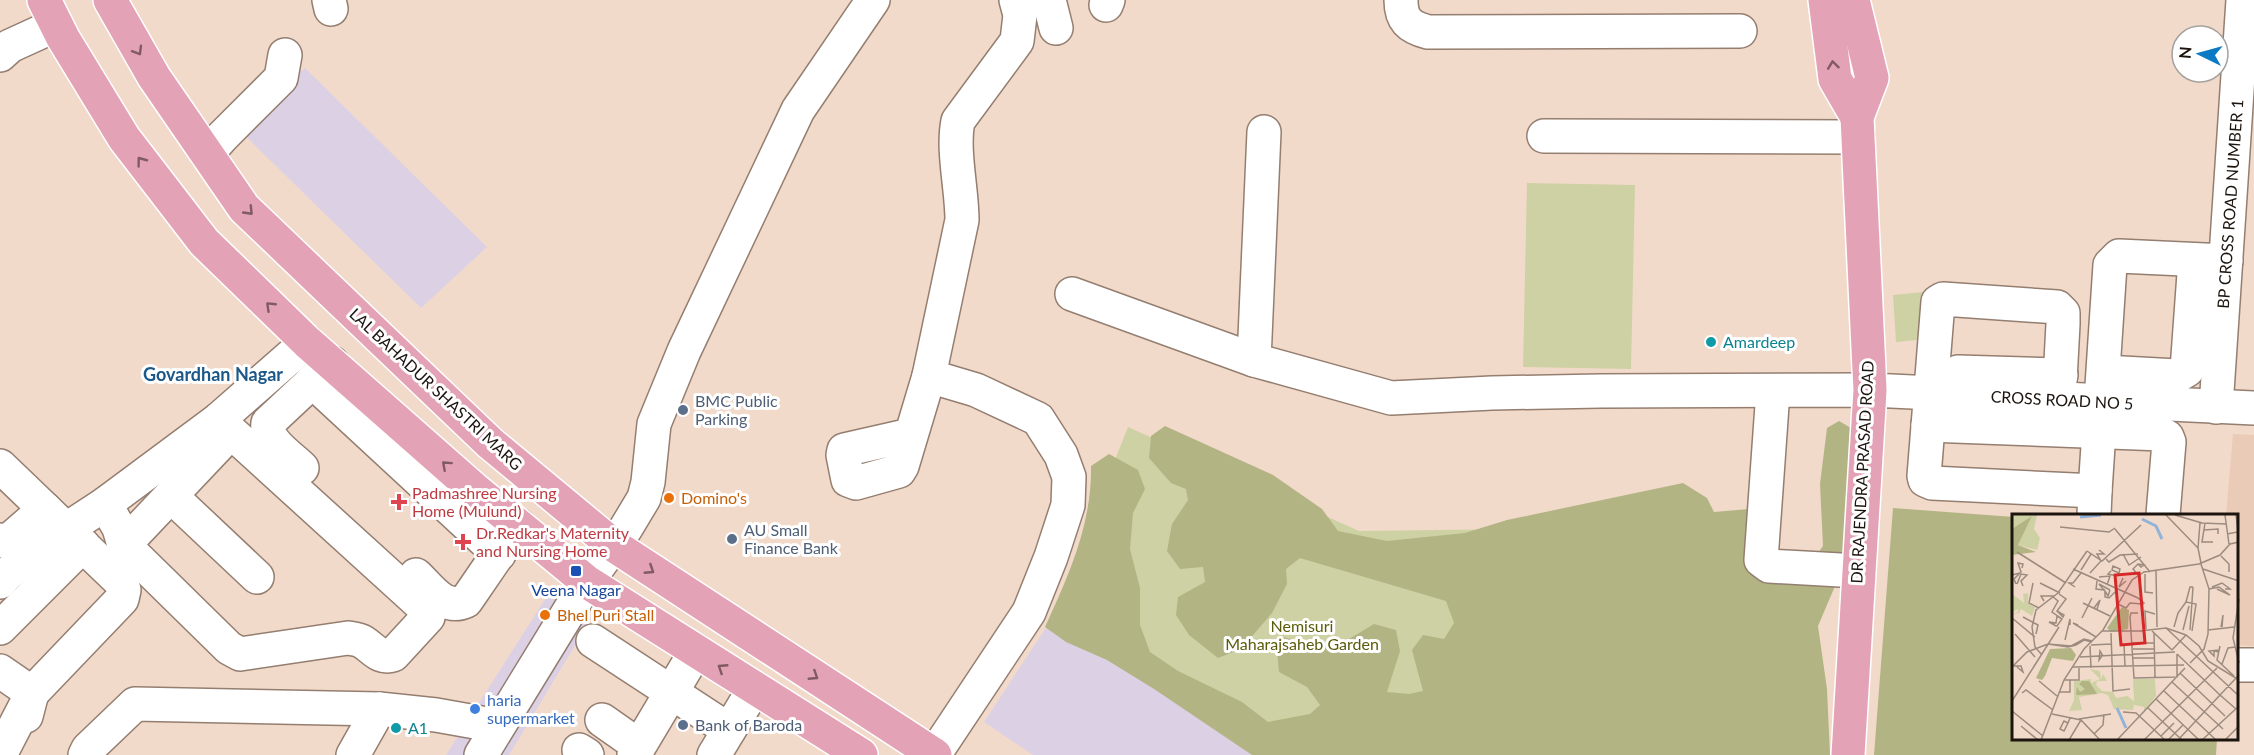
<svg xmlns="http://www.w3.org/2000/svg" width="2254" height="755" font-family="Lato,sans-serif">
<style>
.commercial{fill:#dcd0e5}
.built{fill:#eacbb8}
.green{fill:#ced1a4}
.forest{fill:#b2b484}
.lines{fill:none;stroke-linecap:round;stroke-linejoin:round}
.minor-casing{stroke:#947e70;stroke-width:36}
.major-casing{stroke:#fff;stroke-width:36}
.minor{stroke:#fff;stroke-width:33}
.major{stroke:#e4a2b7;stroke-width:33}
.oneway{stroke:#805b62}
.culture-dot{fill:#0f9aa8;stroke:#fff;stroke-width:2}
.service-dot{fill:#5c6f8a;stroke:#fff;stroke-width:2}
.food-dot{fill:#e8710a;stroke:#fff;stroke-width:2}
.health-dot{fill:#e0444e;stroke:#fff;stroke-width:2}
.transit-dot{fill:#1a4fb4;stroke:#fff;stroke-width:2}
.shop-dot{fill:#3f7fe0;stroke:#fff;stroke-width:2}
.labels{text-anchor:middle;stroke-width:6;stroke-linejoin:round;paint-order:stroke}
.street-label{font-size:16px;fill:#1c140e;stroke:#fff}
.culture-label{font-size:16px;fill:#0d838f;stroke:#fff;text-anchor:start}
.service-label{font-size:16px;fill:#4e5e75;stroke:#fff;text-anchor:start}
.health-label{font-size:16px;fill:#be3a42;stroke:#fff;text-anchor:start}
.food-label{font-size:16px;fill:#c56008;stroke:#fff;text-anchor:start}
.transit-label{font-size:16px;fill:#164399;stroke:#fff}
.park-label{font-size:16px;fill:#5a5b0a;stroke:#fff}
.shop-label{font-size:16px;fill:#366cbe;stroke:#fff;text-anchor:start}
.neighbourhood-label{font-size:18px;font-weight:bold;fill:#1b5788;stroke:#fff}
.inset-river{fill:none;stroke:#91b3d8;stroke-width:3}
.inset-road{fill:none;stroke:#9c8b7f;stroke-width:1.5}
.view{fill:#d62828;fill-opacity:0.15;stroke:#d62828;stroke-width:3}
.inset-edge{fill:none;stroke:#1c140e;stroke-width:3}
</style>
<rect width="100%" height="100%" fill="#f2daca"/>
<!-- commercial -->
<g class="commercial">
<polygon points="305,68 487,247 421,308 236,127"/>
<polygon points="549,593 592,617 509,755 446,755"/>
<polygon points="1053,617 1270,755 1033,755 984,722"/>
</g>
<!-- built -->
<polygon class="built" points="2233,434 2254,435 2254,646 2238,645 2238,515 2226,515"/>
<!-- green -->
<g class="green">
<polygon points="1527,183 1635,185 1631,369 1523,367"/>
<polygon points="1934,291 1927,339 1896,342 1893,295"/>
<polygon points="1128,427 1359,531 1518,529 1453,755 1270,755 1053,617"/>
</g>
<!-- forest -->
<g class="forest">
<path d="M 1839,421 L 1851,428 L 1850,524 L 1838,579 L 1818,626 L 1827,689 L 1830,755 L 1252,755 L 1154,689 L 1107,660 L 1066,642 L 1045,627 C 1069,575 1092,524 1091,466 L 1109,454 L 1138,470 L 1145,489 L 1133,513 L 1130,549 L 1140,588 L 1140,625 L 1150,652 L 1178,671 L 1242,702 L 1268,722 L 1310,714 L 1320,705 L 1307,687 L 1279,672 L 1277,651 L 1283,637 L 1312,645 L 1344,642 L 1374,624 L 1396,630 L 1400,651 L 1387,692 L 1409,694 L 1423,691 L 1412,650 L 1423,635 L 1444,639 L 1454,623 L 1446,601 L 1300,558 L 1286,569 L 1287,584 L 1272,613 L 1241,649 L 1218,658 L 1189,635 L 1176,615 L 1178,597 L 1205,582 L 1203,567 L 1180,569 L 1167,551 L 1172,524 L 1188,500 L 1186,489 L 1171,483 L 1149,458 L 1151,436 L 1165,426 L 1273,475 L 1322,509 L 1338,531 L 1387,541 L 1465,533 L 1507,520 L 1683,483 L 1707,498 L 1714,512 L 1749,509 L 1746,554 L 1804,572 L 1823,546 L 1820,484 L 1827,428 Z"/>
<polygon points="1893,508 2014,517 2014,738 2217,739 2216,755 1874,755"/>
</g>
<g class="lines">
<!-- minor casing -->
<g class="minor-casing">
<g id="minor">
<polyline points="329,0 331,9"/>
<polyline points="1049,0 1056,28"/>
<path d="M 1401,0 C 1401,20 1409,27 1428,32 L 1740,31"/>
<polyline points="1106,5 1108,0"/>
<polyline points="0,55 10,46 56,25"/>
<polyline points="1264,132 1254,360 1391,398 1492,393 1600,391 1870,390 2254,408"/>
<polyline points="1544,136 1858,137"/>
<polyline points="207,154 222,137 281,78 285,55"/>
<polyline points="1072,294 1254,360"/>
<polyline points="1958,372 2061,375"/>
<polyline points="2104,372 2177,376 2187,370 2195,260"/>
<polyline points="312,381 499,554"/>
<polyline points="1773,391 1761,560 1769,566 1858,571"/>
<polyline points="2059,399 2063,324 2063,313 2057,307 1943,299 1938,302 1924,476 1925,480 1932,483 2095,491 2094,515"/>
<polyline points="2216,407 2243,0"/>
<polyline points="1928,425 2162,434 2167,437 2169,442 2163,515"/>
<polyline points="910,435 844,450 843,455 848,480 856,483 899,471 902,466 929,376"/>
<polyline points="0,466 122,583 124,590 122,599 32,693 0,755"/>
<path d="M 302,468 C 290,456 265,441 268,423 L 332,363"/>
<polyline points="2095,491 2110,265 2119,256 2226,261"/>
<polyline points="171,496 257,577"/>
<path d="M 105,504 L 119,528 L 124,545 L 229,648 L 240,654 L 348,638 C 353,639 358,639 363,642 C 374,649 379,659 393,655 L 428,617 L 427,610 L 218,420"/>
<polyline points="0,540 7,542 45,509"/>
<polyline points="124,545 231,432"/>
<path d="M 416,575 C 431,589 444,611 466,601 L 518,525"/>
<polyline points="0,582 6,575 41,546 105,504 218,420 307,342"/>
<polyline points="0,628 83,545"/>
<polyline points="593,641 729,730"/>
<polyline points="2238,665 2254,665"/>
<polyline points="0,671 32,693 26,716"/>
<polyline points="602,720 639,746"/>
<polyline points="579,750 587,755"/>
<polyline points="85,755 88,749 135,704 379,709 436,715 498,726"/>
<polyline points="353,755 379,709"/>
<polyline points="481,755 587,582 626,528 644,498 648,482 654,424 684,351 798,110 873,0"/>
<polyline points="634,755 696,651"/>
<polyline points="714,755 754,689"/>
<path d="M 934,755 L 1029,612 L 1051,557 L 1068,505 L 1069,477 L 1061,455 L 1038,419 L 976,390 L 929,376 L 962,220 C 962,189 952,150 958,121 L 1017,41 L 1020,15 L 1016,0"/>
</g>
</g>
<!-- major casing -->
<g class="major-casing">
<g id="major">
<polyline points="44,0 63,38 124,138 204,242 307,342 474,489 587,582 861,755"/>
<polyline points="110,0 154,77 244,208 490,443 613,545 935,755"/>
<polyline points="1825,0 1835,79 1857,117"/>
<polyline points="1848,755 1870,390 1857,117 1872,78 1853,0"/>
</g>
</g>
<!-- minor -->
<use href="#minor" class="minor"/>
<!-- major -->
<use href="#major" class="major"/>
</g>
<!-- one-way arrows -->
<defs><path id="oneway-chevron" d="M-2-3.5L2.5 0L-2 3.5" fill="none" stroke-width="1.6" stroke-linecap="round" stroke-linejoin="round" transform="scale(1.5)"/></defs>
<g class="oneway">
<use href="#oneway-chevron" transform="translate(138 51) rotate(59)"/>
<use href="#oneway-chevron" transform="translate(1833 65) rotate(-97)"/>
<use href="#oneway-chevron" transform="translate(141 161) rotate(-127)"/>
<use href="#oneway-chevron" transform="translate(249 211) rotate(46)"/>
<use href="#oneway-chevron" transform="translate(270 306) rotate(-136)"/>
<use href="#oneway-chevron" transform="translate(446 465) rotate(-138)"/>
<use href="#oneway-chevron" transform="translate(650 570) rotate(33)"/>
<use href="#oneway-chevron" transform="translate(722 668) rotate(-147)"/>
<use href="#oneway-chevron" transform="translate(814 676) rotate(33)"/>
</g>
<!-- markers -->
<g class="culture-dot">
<circle cx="1711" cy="342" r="6"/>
<circle cx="396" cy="728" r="6"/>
</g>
<g class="service-dot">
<circle cx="683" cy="410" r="6"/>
<circle cx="732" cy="539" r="6"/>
<circle cx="683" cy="725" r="6"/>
</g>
<g class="food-dot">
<circle cx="669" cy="498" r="6"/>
<circle cx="545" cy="615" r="6"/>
</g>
<g class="health-dot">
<path d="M396 493h6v6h6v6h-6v6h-6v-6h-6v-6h6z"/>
<path d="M460 533h6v6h6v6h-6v6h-6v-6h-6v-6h6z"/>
</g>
<rect class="transit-dot" x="570" y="565" width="12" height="12" rx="3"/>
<circle class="shop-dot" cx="475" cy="709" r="6"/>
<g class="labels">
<!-- street labels -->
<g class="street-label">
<text transform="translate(2230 204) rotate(-86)" y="6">BP CROSS ROAD NUMBER 1</text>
<text transform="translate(436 389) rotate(43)" y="6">LAL BAHADUR SHASTRI MARG</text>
<text transform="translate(2062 400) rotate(3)" y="6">CROSS ROAD NO 5</text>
<text transform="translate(1862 472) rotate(-87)" y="6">DR RAJENDRA PRASAD ROAD</text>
</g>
<!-- culture labels -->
<g class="culture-label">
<text x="1723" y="348">Amardeep</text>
<text x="408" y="734">A1</text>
</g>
<!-- service labels -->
<g class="service-label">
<text x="695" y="407">BMC Public<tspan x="695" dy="18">Parking</tspan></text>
<text x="744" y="536">AU Small<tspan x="744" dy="18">Finance Bank</tspan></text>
<text x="695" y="731">Bank of Baroda</text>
</g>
<!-- health labels -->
<g class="health-label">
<text x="412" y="499">Padmashree Nursing<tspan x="412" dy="18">Home (Mulund)</tspan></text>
<text x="476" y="539">Dr.Redkar's Maternity<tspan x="476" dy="18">and Nursing Home</tspan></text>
</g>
<!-- food labels -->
<g class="food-label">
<text x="681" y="504">Domino's</text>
<text x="557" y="621">Bhel Puri Stall</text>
</g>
<!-- transit labels -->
<g class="transit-label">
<text x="576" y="596">Veena Nagar</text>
</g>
<!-- park labels -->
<g class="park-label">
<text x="1302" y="632">Nemisuri<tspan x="1302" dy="18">Maharajsaheb Garden</tspan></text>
</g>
<!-- shop labels -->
<g class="shop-label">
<text x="487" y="706">haria<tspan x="487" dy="18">supermarket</tspan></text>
</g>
<!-- neighbourhood labels -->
<g class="neighbourhood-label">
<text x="213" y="381">Govardhan Nagar</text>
</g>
</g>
<!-- overview -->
<g transform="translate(2012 514)">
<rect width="226" height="226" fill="#f2daca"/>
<path d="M 0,1 L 25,1 L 22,15 L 28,24 L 25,36 L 6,31 L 20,2 L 1,16 ZM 16,79 L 16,90 L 23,93 L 20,102 L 9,95 L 7,99 L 0,100 L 6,98 L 6,95 L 0,98 L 0,80 L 12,89 L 11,80 ZM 78,155 L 88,157 L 89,166 L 91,160 L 95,167 L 85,167 L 84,171 L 90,177 L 101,178 L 104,184 L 115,182 L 122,187 L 121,165 L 143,165 L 144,182 L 132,197 L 132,193 L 122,191 L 121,196 L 102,195 L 96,181 L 90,179 L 67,183 L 70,196 L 57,197 L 62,186 L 62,167 L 79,165 L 79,169 L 88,165 Z" fill="#ced1a4"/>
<path d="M 20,2 L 6,31 L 24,38 L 0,41 L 0,15 ZM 110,93 L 117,96 L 116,115 L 99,118 L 95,114 ZM 59,134 L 64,141 L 61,147 L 40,144 L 33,162 L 30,166 L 24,164 L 38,135 ZM 70,167 L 77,167 L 85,180 L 64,181 L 65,173 L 68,178 L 73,175 L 67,170 Z" fill="#b2b484"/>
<path class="inset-river" d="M 68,3 L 89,1M 130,5 L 144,12 L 150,25M 105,194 L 114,214"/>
<path class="inset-road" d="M 154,1 L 186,34 L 189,49M 163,1 L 190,9 L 214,10M 213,1 L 217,30M 193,9 L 190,28 L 201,28M 48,13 L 97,18 L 103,14M 103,15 L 138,58M 192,16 L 206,15 L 206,20M 215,20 L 226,18 L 224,1M 186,34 L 188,9M 75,37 L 90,47 L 129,11M 5,38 L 54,69M 111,40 L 117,51 L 129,43M 209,42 L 217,50 L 217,58M 94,45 L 97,48 L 108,41 L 126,40M 126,50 L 132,51 L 129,53 L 126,50 L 121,55 L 126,61M 61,55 L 126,84 L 132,89 L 129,92M 191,55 L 227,67M 69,56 L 79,40M 99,57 L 96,60 L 105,62 L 107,59 L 108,55 L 101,52 L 100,56 L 107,59M 144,57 L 145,113M 9,58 L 6,49 L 11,50 L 10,54M 78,59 L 89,47 L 85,40 L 92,40 L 87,36M 133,60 L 133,78 L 141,79M 0,61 L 8,59 L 2,65 L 4,70M 87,63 L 98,62 L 95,71M 111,64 L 107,73 L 114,67M 85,67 L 84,75 L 92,76 L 87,70 L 98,76M 21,69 L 17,89 L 27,94M 28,69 L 48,79M 5,70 L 9,60 L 15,61 L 9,67 L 11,72M 63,73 L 57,69 L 61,69 L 69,59M 200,73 L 210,69 L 218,75 L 213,75M 197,75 L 207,73 L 218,81 L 205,75M 98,76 L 96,82 L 93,77 L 93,83 L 97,84 L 103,78M 41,83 L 46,87 L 40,98 L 50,105 L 45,112 L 44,112 L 37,108 L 44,109 L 45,102 L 50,105M 227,85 L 221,124 L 227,149M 32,87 L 29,82 L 42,82M 71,89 L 98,102M 106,90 L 114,94 L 118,89 L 130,90M 82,94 L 88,86 L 85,95M 45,97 L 51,103 L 52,101 L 45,97 L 54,85 L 47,80M 126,99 L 119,99 L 118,103 L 122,164 L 165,163 L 165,140M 11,103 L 26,111 L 24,120M 0,104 L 23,123M 70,104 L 80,84M 66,111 L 61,109 L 84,123M 162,113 L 166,99 L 174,88M 209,113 L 211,101 L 210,113M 154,114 L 174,121 L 187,132 L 196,147 L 227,166M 134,115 L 133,97 L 143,100M 171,116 L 177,92M 178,116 L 181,73M 196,116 L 222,113M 90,117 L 131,117M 128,117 L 154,114 L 227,182M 140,117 L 160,136M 180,117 L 184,90 L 174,88 L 178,73 L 181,73M 99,119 L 101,177 L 118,175M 142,119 L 143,164M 3,120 L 23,143M 53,126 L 58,105 L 58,111M 80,127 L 72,125 L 59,132 L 36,130 L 56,133 L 64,131 L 72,126 L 80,128M 120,129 L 142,129M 112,130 L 113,153M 79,131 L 99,130M 78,132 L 79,154M 208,132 L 205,146 L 222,162M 121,135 L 143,135M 160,136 L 174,121M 207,138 L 202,137 L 202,142 L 197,137 L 207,136M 165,140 L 208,181 L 227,161M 30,141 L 23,133 L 20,113 L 24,96 L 46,79 L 75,37M 90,142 L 87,146 L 88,137 L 91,142M 68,143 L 163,138M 121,144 L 143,144M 178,149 L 192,135 L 196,120 L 197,75 L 189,50M 210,150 L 216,134 L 223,133M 1,152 L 9,152 L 11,158 L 5,153M 0,153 L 15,138 L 36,130M 60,153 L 172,151M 168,159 L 213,202M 52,166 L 67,166 L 67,154M 27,167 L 45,182M 160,168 L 211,215M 152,177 L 203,225M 48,178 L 58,178 L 58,166M 10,179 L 14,176 L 41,196M 144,185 L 187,226M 0,187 L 47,113M 136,194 L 170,226M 0,197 L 31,222M 111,198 L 124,199 L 153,226M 40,200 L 69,206 L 88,226M 67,205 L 99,200M 56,209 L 52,207 L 48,215 L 52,217 L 56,209 L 58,204M 9,212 L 26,226M 82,220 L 91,211 L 92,200M 149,222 L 162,209M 29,226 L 52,166 L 72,135 L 91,116 L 120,66 L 132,58 L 187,50 L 208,41 L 218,30 L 227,28M 57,226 L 69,206M 105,226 L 173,154M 132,226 L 205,154M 156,226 L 171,211M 166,226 L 208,181 L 224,195M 190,226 L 227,192M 213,226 L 227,212"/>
<path class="view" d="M 127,59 L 133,129 L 109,131 L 103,61 Z"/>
<rect width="226" height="226" class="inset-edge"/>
</g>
<!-- north arrow -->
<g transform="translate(2200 54) rotate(275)"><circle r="28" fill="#ffffff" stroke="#a4a19f" stroke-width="1.5"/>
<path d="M0-4.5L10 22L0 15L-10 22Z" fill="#0b79c3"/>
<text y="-9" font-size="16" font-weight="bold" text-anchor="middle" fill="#1c140e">N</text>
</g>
</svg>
